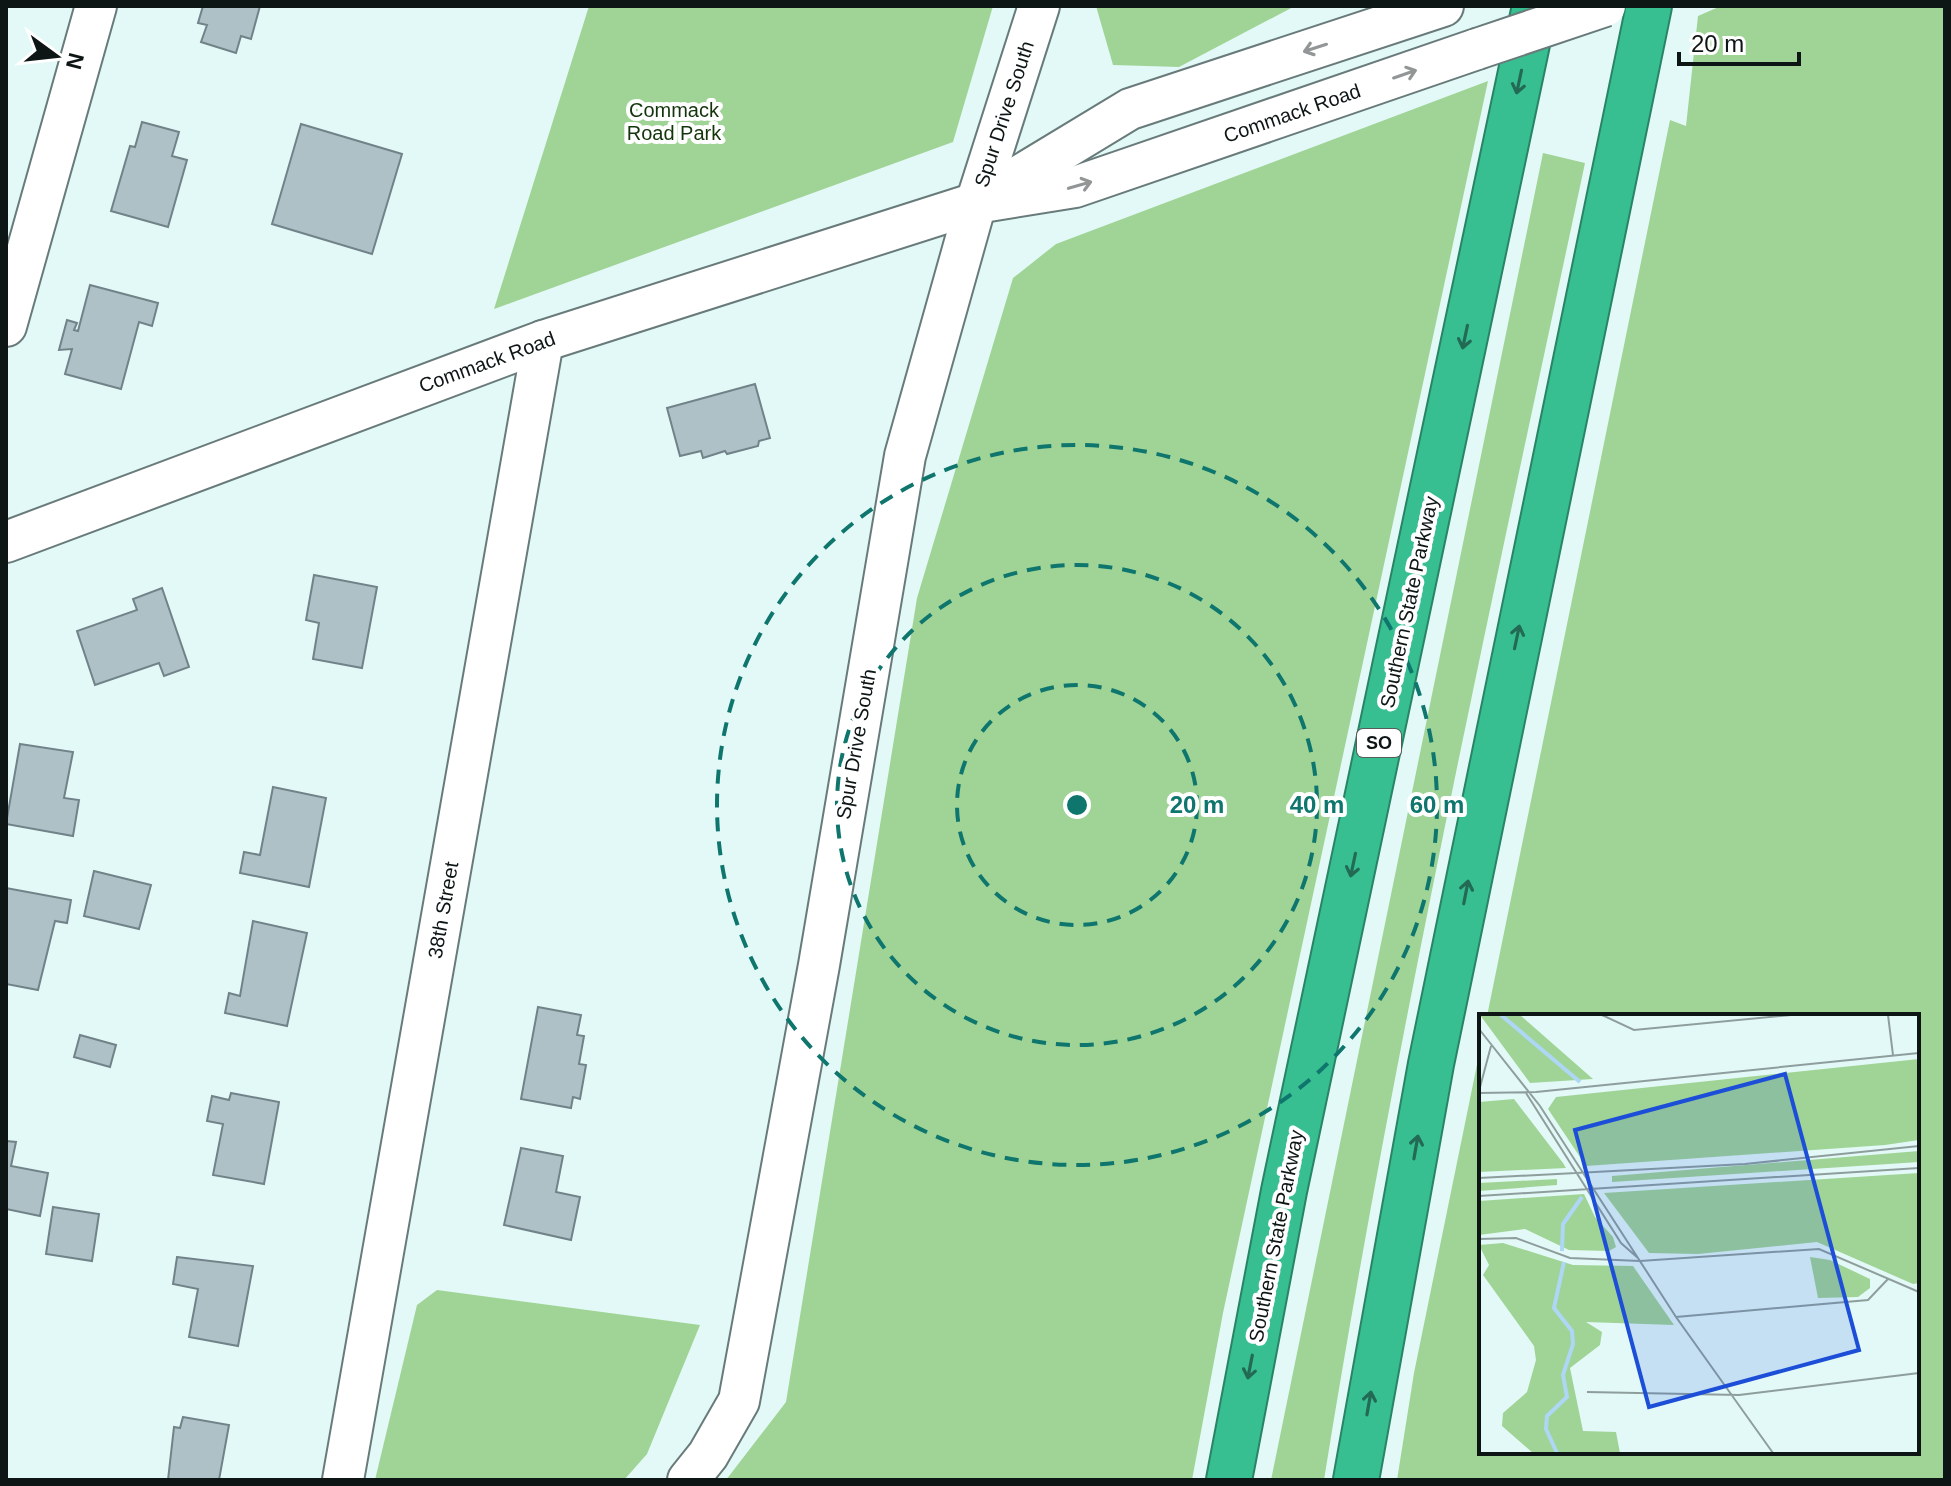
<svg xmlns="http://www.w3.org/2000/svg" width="1951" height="1486" font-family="Helvetica,sans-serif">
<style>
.green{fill:#a0d496}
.building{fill:#aec1c6;stroke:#718388;stroke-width:2}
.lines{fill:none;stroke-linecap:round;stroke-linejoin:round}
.minor-casing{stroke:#687b7a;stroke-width:44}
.highway-casing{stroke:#298466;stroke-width:48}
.minor{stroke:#fff;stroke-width:40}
.highway{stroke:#37bf91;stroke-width:44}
.minor-bridge-casing{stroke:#687b7a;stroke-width:44;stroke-linecap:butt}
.minor-bridge{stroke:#fff;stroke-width:40}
.oneway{stroke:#939696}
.oneway2{stroke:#226a53}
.ring{fill:none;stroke:#0f766e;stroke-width:4;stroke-dasharray:14 10}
.labels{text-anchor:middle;stroke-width:8;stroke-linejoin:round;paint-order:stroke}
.shield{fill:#fff;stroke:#565b5b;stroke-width:2}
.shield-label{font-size:18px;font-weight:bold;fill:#0e1515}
.park-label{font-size:20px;fill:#13350c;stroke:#fff}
.street-label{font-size:20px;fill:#0e1515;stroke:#fff}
.inset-river{fill:none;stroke:#aed6f5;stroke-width:4}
.inset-road{fill:none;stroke:#8e9e9d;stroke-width:2}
.view{fill:#1d4ed8;fill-opacity:0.15;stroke:#1d4ed8;stroke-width:4}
.inset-edge{fill:none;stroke:#0e1515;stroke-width:4}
.centre{fill:#0f766e;stroke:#fff;stroke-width:4}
.ring-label{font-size:24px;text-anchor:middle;font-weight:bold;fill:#0f766e;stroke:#fff;stroke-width:8;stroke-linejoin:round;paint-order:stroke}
</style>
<rect width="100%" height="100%" fill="#e3f9f7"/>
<!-- green -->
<g class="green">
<polygon points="589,6 993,6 953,142 494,309"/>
<polygon points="1096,6 1295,6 1179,67 1113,65"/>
<polygon points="1721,6 1945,6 1945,1480 1397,1480 1414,1373 1481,1045 1481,1452 1917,1452 1917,1016 1487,1016 1670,120 1686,126 1698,16"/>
<polygon points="1488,81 1223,1313 1192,1480 726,1480 786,1402 917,598 1013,278 1056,244"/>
<path d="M 1543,153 L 1585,163 C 1492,601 1395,1038 1324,1480 L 1271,1480 Z"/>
<polygon points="437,1290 700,1325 647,1454 624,1480 375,1480 417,1305"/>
</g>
<!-- building -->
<g class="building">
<polygon points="203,6 260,6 251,39 241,36 236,53 201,42 207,25 198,23"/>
<polygon points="142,122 179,132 172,156 187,160 168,227 111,211 130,146 135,147"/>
<polygon points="301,124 402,154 372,254 272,224"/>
<polygon points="90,285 158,303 152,326 139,322 121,389 65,374 72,349 59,350 67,320 77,323 74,330 78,331"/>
<polygon points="755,384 770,438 759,441 758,446 727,454 725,451 703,458 701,451 680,456 667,408"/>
<polygon points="314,575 377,587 362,668 313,659 319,623 306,620"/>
<polygon points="162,588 189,667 164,676 159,663 95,685 77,631 137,610 133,599"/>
<polygon points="20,744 73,752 64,798 79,800 73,836 6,824"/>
<polygon points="273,787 326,798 309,887 240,873 244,852 260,855"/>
<polygon points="94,871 151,885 139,929 84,916"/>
<polygon points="6,888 71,900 67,923 55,921 38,990 6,984"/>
<polygon points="253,921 307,933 287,1026 225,1013 229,993 240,996"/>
<polygon points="538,1007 581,1015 577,1035 584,1036 579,1064 586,1065 580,1099 573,1097 571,1108 521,1099"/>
<polygon points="80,1035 116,1045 110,1067 74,1057"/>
<polygon points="231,1093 279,1102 264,1184 213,1175 223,1124 207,1121 212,1096 229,1100"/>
<polygon points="6,1141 16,1142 11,1166 48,1173 40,1216 6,1209"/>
<polygon points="521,1148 563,1156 556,1192 580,1197 571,1240 504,1225"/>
<polygon points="53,1207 99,1214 92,1261 46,1254"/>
<polygon points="177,1257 253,1266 238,1346 189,1337 198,1289 173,1284"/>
<polygon points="183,1417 229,1425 219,1480 168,1480 174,1427 180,1428"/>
</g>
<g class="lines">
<!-- minor casing -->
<g class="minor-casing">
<g id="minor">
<polyline points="993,192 1130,109 1443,6"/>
<polyline points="6,326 96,6"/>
<polyline points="6,542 543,341 976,203 1075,187 1477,49"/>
<polyline points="343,1480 543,341"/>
<polyline points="688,1480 708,1455 739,1401 819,965 905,456 976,203 1039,6"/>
</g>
</g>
<!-- highway casing -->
<g class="highway-casing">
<g id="highway">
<polyline points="1229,1480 1284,1191 1535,6"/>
<polyline points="1356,1480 1431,1064 1649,6"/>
</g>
</g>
<!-- minor -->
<use href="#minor" class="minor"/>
<!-- highway -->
<use href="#highway" class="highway"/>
<!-- minor-bridge casing -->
<g class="minor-bridge-casing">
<polyline id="minor-bridge" points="1477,49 1605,6"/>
</g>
<!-- minor-bridge -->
<use href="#minor-bridge" class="minor-bridge"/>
</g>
<!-- one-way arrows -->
<defs><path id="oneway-shaft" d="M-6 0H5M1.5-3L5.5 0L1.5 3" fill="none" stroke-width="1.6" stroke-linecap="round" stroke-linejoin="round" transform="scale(2)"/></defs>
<g class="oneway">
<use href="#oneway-shaft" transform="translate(1315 48) rotate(162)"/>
<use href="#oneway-shaft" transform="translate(1405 74) rotate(-19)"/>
<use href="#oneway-shaft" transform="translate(1080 185) rotate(-16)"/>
</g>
<g class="oneway2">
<use href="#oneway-shaft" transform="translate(1519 82) rotate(102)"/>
<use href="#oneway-shaft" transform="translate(1465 337) rotate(102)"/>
<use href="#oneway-shaft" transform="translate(1517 637) rotate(-78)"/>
<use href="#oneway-shaft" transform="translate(1353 865) rotate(102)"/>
<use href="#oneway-shaft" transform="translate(1466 892) rotate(-79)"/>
<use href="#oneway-shaft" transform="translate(1416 1147) rotate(-80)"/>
<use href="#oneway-shaft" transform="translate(1250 1367) rotate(101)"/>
<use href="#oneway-shaft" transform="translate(1369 1403) rotate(-80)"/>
</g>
<!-- distance rings -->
<g class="ring">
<circle cx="1077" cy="805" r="120"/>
<circle cx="1077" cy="805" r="240"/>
<circle cx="1077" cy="805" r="360"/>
</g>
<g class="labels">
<!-- shield labels -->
<rect class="shield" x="1357" y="729" width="44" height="28" rx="6"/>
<g class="shield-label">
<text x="1379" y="749">SO</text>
</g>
<!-- park labels -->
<g class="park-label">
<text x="674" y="117">Commack<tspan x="674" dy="23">Road Park</tspan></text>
</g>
<!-- street labels -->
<g class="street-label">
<text transform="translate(1292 113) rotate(-19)" y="7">Commack Road</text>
<text transform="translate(1004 114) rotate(-72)" y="7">Spur Drive South</text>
<text transform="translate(487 362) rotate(-20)" y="7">Commack Road</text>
<text transform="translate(1409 602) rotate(-78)" y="7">Southern State Parkway</text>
<text transform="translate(856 744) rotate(-80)" y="7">Spur Drive South</text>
<text transform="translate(443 910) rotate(-80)" y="7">38th Street</text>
<text transform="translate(1276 1236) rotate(-79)" y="7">Southern State Parkway</text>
</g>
</g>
<!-- overview -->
<g transform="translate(1479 1014)">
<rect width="440" height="440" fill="#e3f9f7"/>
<path d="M 1,1 L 41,1 L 114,65 L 51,69 ZM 440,45 L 440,126 L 406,131 L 107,152 L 69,95 L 77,83 ZM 35,85 L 84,149 L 87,154 L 0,158 L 0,88 ZM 440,137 L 440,148 L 133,168 L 133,162 ZM 440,159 L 440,269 L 434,270 L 338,228 L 219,240 L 170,239 L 125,179 ZM 78,165 L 78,171 L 0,177 L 0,169 ZM 105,180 L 116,203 L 134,223 L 137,233 L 130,237 L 90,236 L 46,215 L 0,221 L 0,187 ZM 24,229 L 94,251 L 154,252 L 195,311 L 107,308 L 123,318 L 121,331 L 91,354 L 104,417 L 137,418 L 141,439 L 54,439 L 23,412 L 24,399 L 48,378 L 57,346 L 55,332 L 4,261 L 10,251 L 0,231 ZM 331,243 L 351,246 L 391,265 L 391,274 L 379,283 L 339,284 Z" fill="#a0d496"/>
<path class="inset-river" d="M 22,1 L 101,68M 83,237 L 84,210 L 103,183M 78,439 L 67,415 L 68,402 L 88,383 L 84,361 L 94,330 L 93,317 L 75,294 L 85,248"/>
<path class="inset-road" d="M 123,1 L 155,16 L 312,1M 409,1 L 414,41M 0,15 L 61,92 L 197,303 L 294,439M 0,77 L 12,32M 0,79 L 57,78 L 440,39M 47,79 L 142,229 L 159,244M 0,164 L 266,150 L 440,132M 0,182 L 440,154M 0,225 L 37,224 L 91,244 L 161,247 L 340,235 L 440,278M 197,303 L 389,286 L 409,265M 108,378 L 260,381 L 440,359"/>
<path class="view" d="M 306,60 L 380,336 L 170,393 L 96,116 Z"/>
<rect width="440" height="440" class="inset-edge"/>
</g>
<circle cx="1077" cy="805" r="12" class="centre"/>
<g class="ring-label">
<text x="1197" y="813">20 m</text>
<text x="1317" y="813">40 m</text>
<text x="1437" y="813">60 m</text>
</g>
<!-- border -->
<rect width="1951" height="1486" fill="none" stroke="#0e1515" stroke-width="16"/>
<!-- north arrow -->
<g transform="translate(56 56) rotate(105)" stroke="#ffffff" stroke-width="6" paint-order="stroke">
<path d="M0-6L14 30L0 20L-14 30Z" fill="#0e1515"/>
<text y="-12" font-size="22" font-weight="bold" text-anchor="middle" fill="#0e1515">N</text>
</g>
<!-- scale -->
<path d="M1679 52v12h120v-12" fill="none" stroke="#0e1515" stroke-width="4"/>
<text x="1691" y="52" font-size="24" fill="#0e1515" stroke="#ffffff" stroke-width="6" paint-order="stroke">20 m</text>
</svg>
